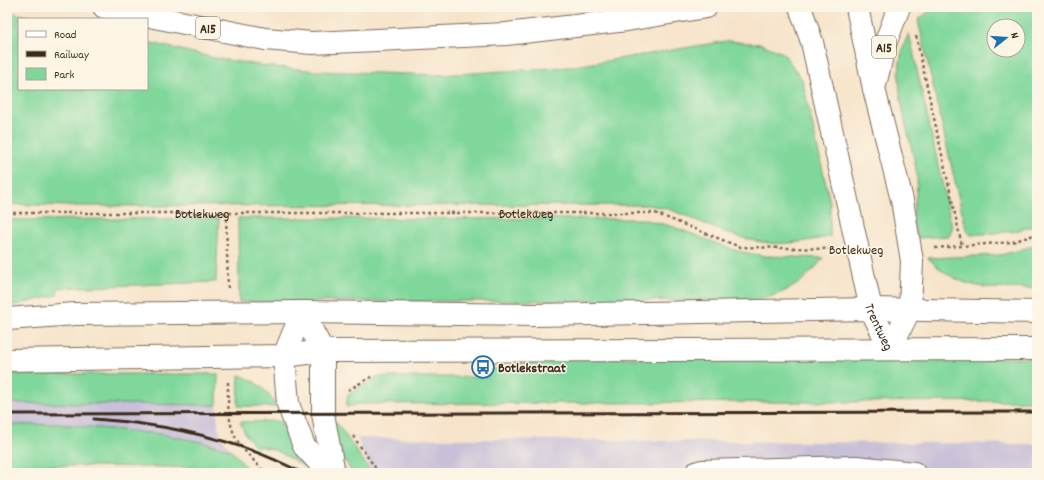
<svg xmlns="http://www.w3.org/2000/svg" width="1044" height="480" font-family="Dekko,sans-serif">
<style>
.industrial{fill:#c8bfd8}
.green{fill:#7fd79b;stroke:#5d805c;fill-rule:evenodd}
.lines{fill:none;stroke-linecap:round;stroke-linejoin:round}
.minor-casing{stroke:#7c6b5a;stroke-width:24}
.major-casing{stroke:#7c6b5a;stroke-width:24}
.highway-casing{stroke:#7c6b5a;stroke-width:24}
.path{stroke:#7c6b5a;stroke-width:2.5;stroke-dasharray:3 3;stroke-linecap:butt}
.minor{stroke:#fff;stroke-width:22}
.major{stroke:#fff;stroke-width:22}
.highway{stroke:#fff;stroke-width:22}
.rail{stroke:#3b2a1e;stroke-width:3}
.labels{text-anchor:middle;stroke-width:3;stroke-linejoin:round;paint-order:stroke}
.shield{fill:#fcf5e5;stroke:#75675a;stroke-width:1}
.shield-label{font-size:13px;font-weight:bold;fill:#3b2a1e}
.street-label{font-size:14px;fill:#3b2a1e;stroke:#fcf5e5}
.poi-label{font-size:14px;font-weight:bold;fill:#3b2a1e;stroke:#fcf5e5;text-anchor:start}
</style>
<rect width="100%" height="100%" fill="#fcf5e5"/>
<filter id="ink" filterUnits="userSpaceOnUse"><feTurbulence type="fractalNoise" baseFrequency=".025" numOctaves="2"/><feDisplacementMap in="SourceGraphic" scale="8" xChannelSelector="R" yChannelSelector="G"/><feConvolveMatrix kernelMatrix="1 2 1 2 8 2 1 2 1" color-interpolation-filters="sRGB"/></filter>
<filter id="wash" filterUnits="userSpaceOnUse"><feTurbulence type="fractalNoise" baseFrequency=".012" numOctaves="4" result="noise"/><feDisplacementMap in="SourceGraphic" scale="16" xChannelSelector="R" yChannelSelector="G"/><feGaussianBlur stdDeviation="0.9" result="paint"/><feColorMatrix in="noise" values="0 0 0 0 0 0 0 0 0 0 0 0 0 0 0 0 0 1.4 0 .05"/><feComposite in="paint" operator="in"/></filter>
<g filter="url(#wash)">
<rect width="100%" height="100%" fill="#f6e3c9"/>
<!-- industrial -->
<g class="industrial">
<polygon points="7,403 217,405 218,426 222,438 231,450 160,434 58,424 7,425"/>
<polygon points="357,438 1037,444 1037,473 372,473"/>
</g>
<!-- green -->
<g class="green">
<path d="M 934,7 L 1037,7 L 1037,225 L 1015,231 L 971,235 L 966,230 L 918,20 ZM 994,26 L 1018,26 L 1018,50 L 994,50 Z"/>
<path d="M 7,12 L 42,19 L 19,19 L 19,89 L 147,89 L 147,42 L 215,58 L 265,66 L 317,71 L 440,75 L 569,67 L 727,41 L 761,44 L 783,53 L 802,79 L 830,202 L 830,237 C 810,240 789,245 769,243 C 736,240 707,224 676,212 C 668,208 658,207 649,205 L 69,206 L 7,204 Z"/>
<path d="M 909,33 L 952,228 L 949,236 L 917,238 C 916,232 913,225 913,220 C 913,206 918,191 917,177 C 911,128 885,81 909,33 Z"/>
<polygon points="219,218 216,282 58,288 57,295 7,307 7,220"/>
<path d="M 238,218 L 641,219 L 671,226 L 737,251 L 765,256 L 823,258 C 804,283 789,292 759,300 L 239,302 Z"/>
<path d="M 1037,245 L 1037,288 C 993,289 961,292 928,258 L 1001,255 Z"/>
<polygon points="548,358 1037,358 1037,401 358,404 346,407 348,395 377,377 488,377 488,369 498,369"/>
<polygon points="7,374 218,374 217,405 7,403"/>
<path d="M 239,375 C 255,380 269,391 276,407 L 238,406 Z"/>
<path d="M 277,421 L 281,422 L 294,448 L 308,469 C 294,461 273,445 256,447 L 246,435 L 240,422 Z"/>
<polygon points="336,422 372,473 352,473 338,447 332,427"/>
<polygon points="58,424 160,434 201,442 231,450 252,473 240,473 236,468 7,465 7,425"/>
</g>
</g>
<g filter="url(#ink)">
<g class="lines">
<!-- minor casing -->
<g class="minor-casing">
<g id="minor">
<polyline points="302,312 284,356 288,404 304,446 329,473"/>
<polyline points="302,312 323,351 323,414 334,473"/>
<polyline points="696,473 702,471 856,467 914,473"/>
</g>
</g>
<!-- major casing -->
<g class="major-casing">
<g id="major">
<path id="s2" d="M 800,7 L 812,42 L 871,309 L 890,349"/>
<polyline points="857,7 874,89 902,200 912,261 910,309 890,349"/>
<polyline points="7,319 75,314 302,312 535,315 871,309 1037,312"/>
<polyline points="7,360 284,356 323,351 1037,349"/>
</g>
</g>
<!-- highway casing -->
<g class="highway-casing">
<g id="highway">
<polyline points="104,7 265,39 312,43 506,34 627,20 706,7"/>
<polyline points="874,89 885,44 899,7"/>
</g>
</g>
<!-- path -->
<g class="path">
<polyline points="916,36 962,246"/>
<path id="s1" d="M 7,213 L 655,213 L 740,247 L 832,249"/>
<polyline points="226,213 228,289"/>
<polyline points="935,248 1012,242 1037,234"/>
<path d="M 228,382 C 228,401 227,422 237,440 C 244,452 257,463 265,473"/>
<polyline points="348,390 373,376"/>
<polyline points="353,436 379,473"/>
</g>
<!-- minor -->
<use href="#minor" class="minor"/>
<!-- major -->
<use href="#major" class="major"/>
<!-- highway -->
<use href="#highway" class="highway"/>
<!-- rail -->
<g class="rail">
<polyline points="7,414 1037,412"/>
<path d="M 94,419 C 165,424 239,439 302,473"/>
</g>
</g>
</g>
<!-- icons -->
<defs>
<g id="bus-ring" transform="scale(1.15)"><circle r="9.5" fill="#fcf5e5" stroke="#1f6fb2" stroke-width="1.5"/><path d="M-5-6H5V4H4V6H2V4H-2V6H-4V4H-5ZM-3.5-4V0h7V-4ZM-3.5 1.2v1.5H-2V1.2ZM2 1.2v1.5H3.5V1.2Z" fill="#1f6fb2"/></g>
</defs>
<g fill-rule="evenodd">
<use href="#bus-ring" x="483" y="367"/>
</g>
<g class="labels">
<!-- shield labels -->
<g class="shield">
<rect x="196" y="17" width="24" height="22" rx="3"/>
<rect x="872" y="36" width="24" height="22" rx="3"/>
</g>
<g class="shield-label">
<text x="208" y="33">A15</text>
<text x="884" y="52">A15</text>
</g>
<!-- street labels -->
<g class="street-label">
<text dy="5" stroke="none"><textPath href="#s1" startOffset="195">Botlekweg</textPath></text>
<text dy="5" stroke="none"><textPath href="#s1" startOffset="519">Botlekweg</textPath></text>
<text x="856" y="254">Botlekweg</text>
<text dy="5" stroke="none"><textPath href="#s2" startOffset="330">Trentweg</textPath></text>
</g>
<!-- poi labels -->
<g class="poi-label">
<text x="498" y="372">Botlekstraat</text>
</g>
</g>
<!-- margin -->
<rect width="1044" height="480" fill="none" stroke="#fcf5e5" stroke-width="24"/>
<!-- legend -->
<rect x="18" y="18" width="130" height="72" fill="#fcf5e5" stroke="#afa495"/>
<rect x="26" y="31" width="20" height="6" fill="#ffffff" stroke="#afa495"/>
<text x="54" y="38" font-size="12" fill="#3b2a1e">Road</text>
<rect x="26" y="51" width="20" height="6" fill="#3b2a1e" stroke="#afa495"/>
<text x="54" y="58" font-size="12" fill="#3b2a1e">Railway</text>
<rect x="26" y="68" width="20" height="12" fill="#7fd79b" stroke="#afa495"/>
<text x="54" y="78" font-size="12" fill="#3b2a1e">Park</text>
<!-- north arrow -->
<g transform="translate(1006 38) rotate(73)"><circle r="19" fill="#fcf5e5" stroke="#afa495"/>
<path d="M0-3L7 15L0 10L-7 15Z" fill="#1f6fb2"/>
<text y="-6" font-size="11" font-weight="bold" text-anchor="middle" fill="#3b2a1e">N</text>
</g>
</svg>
